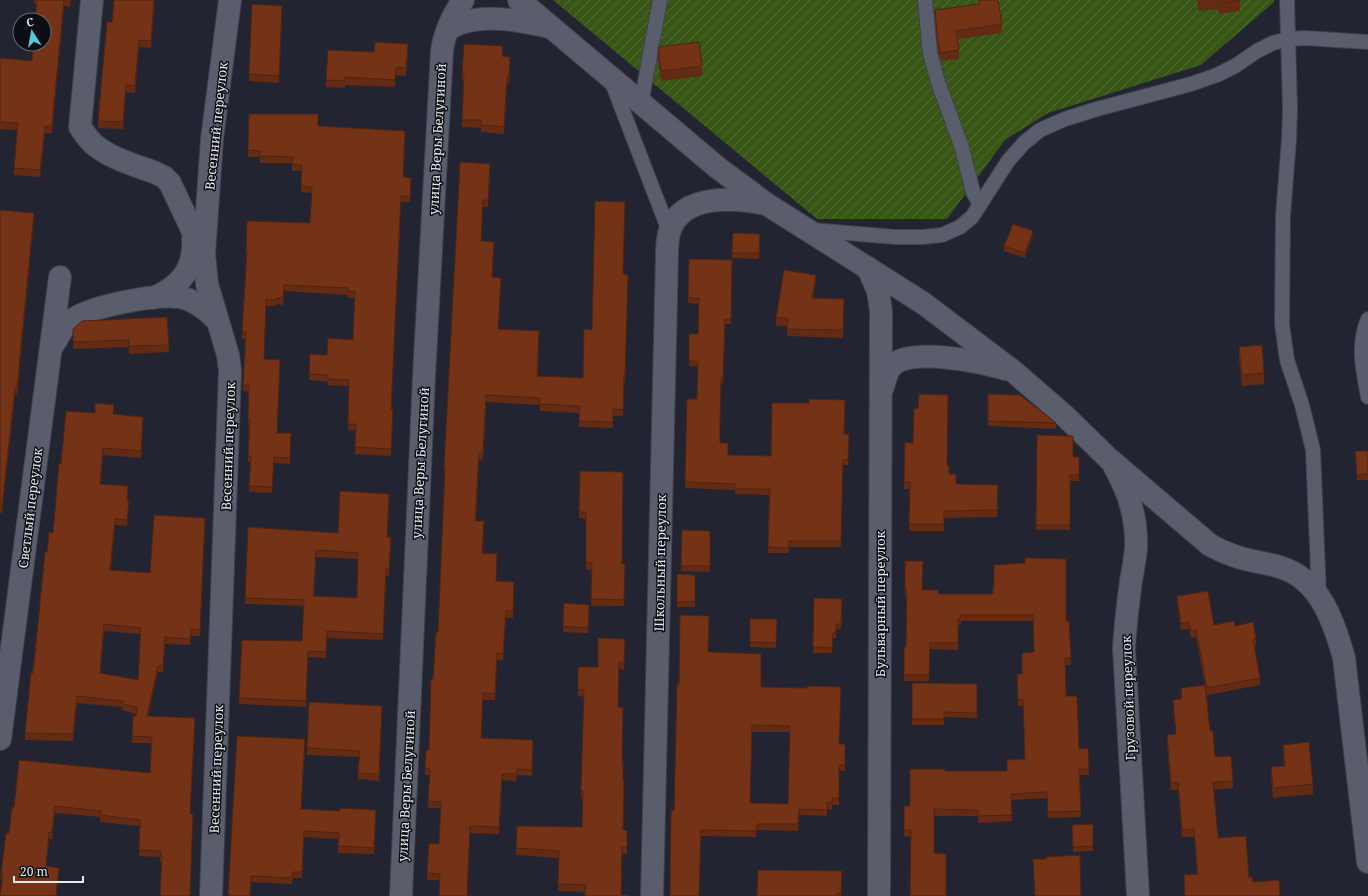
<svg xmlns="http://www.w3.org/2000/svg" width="1368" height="896" font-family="'Noto Serif',serif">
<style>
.garden{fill:url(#garden-furrows)}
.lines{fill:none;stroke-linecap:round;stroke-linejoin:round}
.service-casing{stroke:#40434c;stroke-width:16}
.minor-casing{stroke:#40434c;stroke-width:24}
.service{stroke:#5a5e6c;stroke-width:14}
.minor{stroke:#5a5e6c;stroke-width:22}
.wall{fill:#642b14;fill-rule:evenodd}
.shaded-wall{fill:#512310}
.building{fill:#743217;stroke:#512310;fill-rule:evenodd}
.labels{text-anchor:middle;stroke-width:3;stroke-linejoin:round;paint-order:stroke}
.street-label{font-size:13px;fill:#e6e9f1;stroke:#0d0e13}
</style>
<defs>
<pattern id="garden-furrows" width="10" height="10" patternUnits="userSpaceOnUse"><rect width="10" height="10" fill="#385716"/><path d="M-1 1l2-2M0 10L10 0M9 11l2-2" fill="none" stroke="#556f38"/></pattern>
</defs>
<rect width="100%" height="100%" fill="#222531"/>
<!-- garden -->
<polygon class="garden" points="553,0 1274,0 1274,2 1201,65 1048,113 1005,140 947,219 817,219"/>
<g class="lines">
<!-- service casing -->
<g class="service-casing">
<g id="service">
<polyline points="925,0 930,53 938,82 962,148 973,192 980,205"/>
<polyline points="1287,0 1290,109 1289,139 1283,216 1282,324 1287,360 1302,405 1313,450 1319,596"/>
<polyline points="611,80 669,231"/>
<polyline points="641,104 660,0"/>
<polyline points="812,230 895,237 923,237 942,235 960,227 972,217 1008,161 1024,143 1040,130 1065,119 1097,109 1191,84 1217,75 1235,66 1257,51 1273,43 1288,39 1305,38 1368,42"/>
<path d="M 1368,319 C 1357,346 1363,369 1368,397"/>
</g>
</g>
<!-- minor casing -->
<g class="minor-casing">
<g id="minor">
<path d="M 92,0 L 80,127 C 85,134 89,141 96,146 C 112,159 138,166 156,173 L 164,177 L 170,183 L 203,253"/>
<path d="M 519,0 L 718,168 L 768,205 L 923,303 L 1013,371 L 1065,416 L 1109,459 L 1210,545 C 1216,548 1221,551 1227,553 C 1244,561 1263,562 1280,567 C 1320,579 1334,622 1344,658 L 1368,862"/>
<path d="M 448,30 C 452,27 457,24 461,23 C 489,14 522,21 549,27"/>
<polyline points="868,268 878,291 881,311 879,896"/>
<path d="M 153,298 C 179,287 195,270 193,239"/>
<path d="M 53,345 C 58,338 62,328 68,323 C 87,306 155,294 180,297 C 194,300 206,309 216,319"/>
<path d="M 883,387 C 885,380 886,373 891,367 C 908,346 981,362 1005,369"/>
<path d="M 1115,468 C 1129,492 1137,520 1136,548 C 1135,559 1133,570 1131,581 C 1128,604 1125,626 1124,649 L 1138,896"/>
<polyline points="0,739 60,277"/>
<polyline points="211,896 230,371 228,355 207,284 204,254 212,139 230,0"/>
<path d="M 401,896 L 424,376 L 442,51 C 444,33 453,15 463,0"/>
<path d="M 652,896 L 667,255 C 667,247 667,238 670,230 C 683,193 735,198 766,204"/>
</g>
</g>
<!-- service -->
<use href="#service" class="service"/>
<!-- minor -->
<use href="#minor" class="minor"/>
</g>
<!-- wall -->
<g class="wall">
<polygon points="34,0 71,0 70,7 64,6 52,133 45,133 40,177 14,175 14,168 17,130 0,129 0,58 32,61 37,4 34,3"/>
<polygon points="155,0 151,48 139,47 135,93 126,92 123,129 98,128 98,121 112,22"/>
<polygon points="979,0 1002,24 1002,33 958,39 959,50 959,59 941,61 938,51 935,19 935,10 979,5"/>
<polygon points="1197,0 1240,0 1240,11 1219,14 1218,9 1199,11"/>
<polygon points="282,13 279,83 249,81 249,74"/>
<polygon points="658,47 702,66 702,76 661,81 658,58"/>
<polygon points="408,51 406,76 396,75 395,87 345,85 345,88 326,87 326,80 374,52"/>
<polygon points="503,56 510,64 509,83 507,83 504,134 481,132 481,128 462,127 464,81 462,81 462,74"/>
<polygon points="249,114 318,126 405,138 403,177 411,184 410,202 401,202 391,410 393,417 391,456 355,454 356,431 348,430 349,386 328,385 328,382 309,380 309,374 327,355 353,340 355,298 348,298 348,295 284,291 283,305 276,304 276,306 266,306 264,359 277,433 291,440 290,464 274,463 272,493 249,492 250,462 248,462 250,426 248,425 249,392 243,391 246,339 242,339 246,257 246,251 310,223 312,193 301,192 302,171 292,171 292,163 260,163 260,157 248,157"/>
<polygon points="460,162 490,170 488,207 483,207 481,241 494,248 492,277 499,329 539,338 538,376 583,378 592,330 624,274 628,275 625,382 624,382 623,416 613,416 613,428 579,427 579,413 540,411 540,405 486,402 483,460 479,459 476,521 484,528 483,553 497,560 496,581 514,588 513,618 506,618 503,660 497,660 495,700 483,700 481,738 533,747 532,776 517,775 516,781 502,780 499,834 470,833 467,896 439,896 440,880 427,880 427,873 439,844 441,808 428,808 430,775 425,775 425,768 429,750 433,679 438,632 445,474 444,474 444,468"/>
<polygon points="0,210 34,219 17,395 15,395 2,513 0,513"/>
<polygon points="733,233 760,234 759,259 732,258"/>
<polygon points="1033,236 1025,258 1004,251 1004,246"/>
<polygon points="689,259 732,260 731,324 725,324 723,384 721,384 720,428 720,443 728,455 771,456 844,434 849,434 848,465 843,465 841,547 789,547 789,553 768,553 769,495 735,494 735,490 685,488 687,399 697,399 698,366 689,366 689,334 698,334 699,304 688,303"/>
<polygon points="816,282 813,298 844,299 843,338 787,336 787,326 776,326 776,318"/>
<polygon points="73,329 169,345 169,352 129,354 129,347 73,349"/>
<polygon points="1239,347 1264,373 1264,384 1242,386 1239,358"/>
<polygon points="988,394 1056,423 1056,429 988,426"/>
<polygon points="918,408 947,465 949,474 956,484 998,485 997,517 944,518 944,531 909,531 910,489 904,489 905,442 913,443"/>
<path d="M 95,413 L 113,414 L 143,423 L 141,458 L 103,455 L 101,484 L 128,493 L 127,500 L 129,507 L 127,526 L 115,525 L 111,570 L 150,573 L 205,524 L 200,636 L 191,636 L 190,645 L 165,644 L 163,672 L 158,672 L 148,716 L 195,725 L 190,814 L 162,862 L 160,862 L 160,857 L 139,856 L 140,826 L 100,822 L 100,817 L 55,813 L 52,839 L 49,839 L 46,866 L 59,874 L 1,880 L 1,874 L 9,833 L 14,807 L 150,773 L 151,743 L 132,743 L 132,736 L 136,714 L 122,710 L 122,707 L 77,703 L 73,741 L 25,740 L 25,733 L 47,552 L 53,533 L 61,464 ZM 104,631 L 140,634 L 138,680 L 100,673 Z"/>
<polygon points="1037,435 1073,457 1079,457 1079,481 1070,481 1070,530 1036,530"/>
<polygon points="1355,451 1368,451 1368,480 1357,480"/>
<polygon points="580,471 622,564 625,564 624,606 591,606 592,570 586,569 586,519 579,518"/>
<path d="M 389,500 L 387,537 L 391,543 L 389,576 L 386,576 L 383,640 L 327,638 L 326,658 L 308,657 L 306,707 L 239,704 L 239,698 L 302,641 L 304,606 L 245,604 L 245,598 L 338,533 ZM 316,557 L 358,559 L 357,598 L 314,596 Z"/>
<polygon points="682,530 710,531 710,572 681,571"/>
<polygon points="905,561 922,590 938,594 1066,621 1071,658 1071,665 1065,665 1066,696 1079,749 1088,748 1089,775 1080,775 1081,817 1048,818 1047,798 1011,800 1012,821 978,823 978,816 934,816 934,853 946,896 911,837 904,836 904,830 910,806 945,771 1007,771 1025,759 1023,706 1018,706 1017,680 1022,674 1034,652 1033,621 961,621 961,625 958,625 958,650 930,649 929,681 904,681 904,647 906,647 907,597 905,597"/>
<polygon points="677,574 695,575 695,607 677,607"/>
<polygon points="1177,596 1214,625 1235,626 1256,639 1256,646 1254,646 1260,678 1260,685 1207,695 1210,731 1215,757 1233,781 1233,788 1214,790 1218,838 1253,882 1280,896 1185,896 1184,875 1197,874 1194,837 1182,837 1178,790 1171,790 1167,742 1167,735 1176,734 1173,708 1173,700 1181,699 1181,688 1205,685 1196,637 1191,638 1189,629 1181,630 1177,603"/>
<polygon points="814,598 842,599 841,629 836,629 836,638 833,638 832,653 813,653"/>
<polygon points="564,603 589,605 588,633 563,632"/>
<polygon points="750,619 777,619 776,648 750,647"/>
<polygon points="625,639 624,670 619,669 618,707 622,761 623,830 627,830 627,854 622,854 621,895 628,896 586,892 558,891 559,858 516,855 516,848 582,827 583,798 581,798 581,791 584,697 578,696 578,667 598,667"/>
<path d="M 708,652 L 761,687 L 839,744 L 845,744 L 845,771 L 839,771 L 839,805 L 832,805 L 832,810 L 827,809 L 827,816 L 799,815 L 798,831 L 757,830 L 756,837 L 701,836 L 679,684 ZM 752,732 L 790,732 L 788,804 L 750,803 Z"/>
<polygon points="912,683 977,684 977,718 944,717 944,725 912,725"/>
<polygon points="382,712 379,781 358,779 359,757 307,755 307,748"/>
<polygon points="237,736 305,745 301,809 376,816 374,854 338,853 338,839 304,837 302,878 293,878 292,884 251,882 250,896 228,896"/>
<polygon points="1283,745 1313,784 1313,794 1273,798 1271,777 1271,767 1284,766 1283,755"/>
<polygon points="1093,824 1093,851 1073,852 1072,825"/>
<polygon points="842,871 841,896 757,896"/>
</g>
<!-- shaded-wall -->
<g class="shaded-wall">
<polygon points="64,0 64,6 52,133 52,126"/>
<polygon points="154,0 155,0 151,48 151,41"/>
<polygon points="139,40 139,47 135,93 135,86"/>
<polygon points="507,76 507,83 504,134 504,127"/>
<polygon points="126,85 126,92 123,129 123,122"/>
<polygon points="45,126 45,133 40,177 40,170"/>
<polygon points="401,196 401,202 391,417 391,410"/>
<polygon points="34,213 34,219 17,395 17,388"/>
<polygon points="1033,231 1033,236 1025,258 1025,253"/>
<polygon points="816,275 816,282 812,306 812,298"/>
<polygon points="15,388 15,395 2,513 2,506"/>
<polygon points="143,417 143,423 141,458 141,451"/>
<polygon points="103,448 103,455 100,490 100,484"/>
<polygon points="129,500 129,507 127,526 127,520"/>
<polygon points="115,519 115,525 110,576 110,570"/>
<polygon points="506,611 506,618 503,660 503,654"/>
<polygon points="104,624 104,631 100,680 100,673"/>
<polygon points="158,666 158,672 147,723 147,716"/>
<polygon points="77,696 77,703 73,741 73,734"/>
<polygon points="55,806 55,813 52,839 52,832"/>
<polygon points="49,832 49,839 46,873 46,866"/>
<polygon points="59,868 59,874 57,896 56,896"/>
</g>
<!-- building -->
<g class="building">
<polygon points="37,0 64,0 52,126 45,126 40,170 14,168 18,123 0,122 0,58 32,61 33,44 44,44 44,20 35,20"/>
<polygon points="114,0 154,0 151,41 139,40 135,86 126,85 123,122 98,121 107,22 112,22"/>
<polygon points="979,0 998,0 1002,24 956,31 959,50 941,53 938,43 935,10 979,4"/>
<polygon points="1218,0 1240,0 1240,1 1219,3"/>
<polygon points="252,4 282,6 279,76 249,74"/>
<polygon points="375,42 408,44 406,68 396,68 395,80 345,77 345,81 326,80 328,50 374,52"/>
<polygon points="699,42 702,66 661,71 658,47"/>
<polygon points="464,44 503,46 502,56 510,57 509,76 507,76 504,127 481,125 481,120 462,120 464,74 462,74"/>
<polygon points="249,114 318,114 318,126 405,131 403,177 411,178 410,196 401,196 391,410 393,410 391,449 355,447 356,424 348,424 349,380 328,379 328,375 309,374 310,354 327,355 328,338 353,340 355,292 348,291 348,288 284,285 283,298 276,298 276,300 266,299 264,359 280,360 277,433 291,433 290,458 274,457 272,487 249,486 251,456 248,456 250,419 248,419 249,385 243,385 246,332 242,332 247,251 246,251 247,221 310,223 312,187 301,186 302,165 292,164 293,157 260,156 260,151 248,150"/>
<polygon points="460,162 490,164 488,200 483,200 481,241 494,242 492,277 501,278 498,329 539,331 537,376 583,378 584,329 592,330 595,201 625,202 623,274 628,275 625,375 624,375 623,410 613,409 613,422 579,421 580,406 540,404 540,398 486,395 483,453 479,453 475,521 484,521 482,553 497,554 496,581 514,582 513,611 506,611 503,654 497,653 495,694 483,693 481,738 533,740 532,770 517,769 516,774 502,774 499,827 470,826 467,896 474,896 439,896 440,874 427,873 429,843 439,844 441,802 428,801 430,769 425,768 426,750 429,750 431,679 433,679 436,632 438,632 445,468 444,468"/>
<polygon points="0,210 34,213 17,388 15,388 2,506 0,506"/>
<polygon points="1013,224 1033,231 1025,253 1004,246"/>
<polygon points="733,233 760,234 759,253 732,253"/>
<polygon points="689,259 732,260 731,319 725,319 723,378 721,378 720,424 720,443 728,443 728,455 771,456 772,403 809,403 809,399 845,400 844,434 849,434 848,460 843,460 841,541 789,541 789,548 768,547 770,489 735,489 735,484 685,482 687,399 697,399 698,361 689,361 689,334 698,334 699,298 688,298"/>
<polygon points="784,270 816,275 812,298 844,299 843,330 787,329 788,318 776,318"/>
<polygon points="167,317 169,345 129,346 129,340 73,342 73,329 82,321"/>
<polygon points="1262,345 1264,373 1242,375 1239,347"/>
<polygon points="919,394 948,395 947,465 949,466 949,474 956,474 956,484 998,485 997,510 944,511 944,524 909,524 910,482 904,482 905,442 913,443 914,409 918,408"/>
<polygon points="988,394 1020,395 1056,423 988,421"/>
<path d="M 95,403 L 114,405 L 113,414 L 143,417 L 141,451 L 103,448 L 100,484 L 128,486 L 127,500 L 129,500 L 127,520 L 115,519 L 110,570 L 150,573 L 154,515 L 205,518 L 200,630 L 191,629 L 190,639 L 165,637 L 163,666 L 158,666 L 147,716 L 195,718 L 190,814 L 193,814 L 190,896 L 160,896 L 162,856 L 160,856 L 161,851 L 139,850 L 140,820 L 100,815 L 101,811 L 55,806 L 52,832 L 49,832 L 46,866 L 59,868 L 56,896 L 0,896 L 3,874 L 1,874 L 6,833 L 9,833 L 12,807 L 14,807 L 19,760 L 150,773 L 152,737 L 132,736 L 133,716 L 136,716 L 137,707 L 122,704 L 123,701 L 77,696 L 73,734 L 25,733 L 31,673 L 33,673 L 45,552 L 47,552 L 49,532 L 53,533 L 59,463 L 61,464 L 66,411 L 95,413 ZM 104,624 L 141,628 L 138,680 L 100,673 Z"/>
<polygon points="1037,435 1073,436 1073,457 1079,457 1079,475 1070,475 1070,525 1036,525"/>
<polygon points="1355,451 1368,451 1368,474 1357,475"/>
<polygon points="580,471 623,472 622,564 625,564 624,600 591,599 592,563 586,563 586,512 579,512"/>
<path d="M 340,491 L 389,494 L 387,537 L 391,537 L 389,570 L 386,569 L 383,634 L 327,631 L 326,652 L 308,651 L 306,701 L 239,698 L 242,640 L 302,641 L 304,600 L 245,598 L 248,527 L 338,533 ZM 316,550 L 358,553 L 357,598 L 313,596 Z"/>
<polygon points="682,530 710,531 710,566 681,566"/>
<polygon points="1025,558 1066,559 1066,621 1069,621 1071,658 1065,658 1066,696 1077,696 1079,749 1088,748 1089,769 1079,769 1081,811 1048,812 1047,792 1011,794 1012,815 978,816 978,810 934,809 934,853 946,854 946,896 910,896 911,830 904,830 904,806 910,806 910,769 945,769 945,771 1007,771 1007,760 1025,759 1023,700 1018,700 1017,674 1022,674 1022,653 1034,652 1033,615 961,615 961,618 958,618 958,643 930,643 929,675 904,675 904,647 906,647 907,590 905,590 905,561 923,561 922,590 938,590 938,594 993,594 993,587 994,587 994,565 1025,563"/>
<polygon points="677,574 695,575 695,602 677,602"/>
<polygon points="1208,591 1214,625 1234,621 1235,626 1253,622 1256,639 1253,640 1260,678 1207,688 1196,630 1191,631 1189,622 1181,624 1177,596"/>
<polygon points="814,598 842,599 841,624 836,624 836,633 833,633 832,648 813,647"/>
<polygon points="564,603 589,605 588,628 563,626"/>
<path d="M 680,615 L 709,616 L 708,652 L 761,654 L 761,687 L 807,688 L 807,686 L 841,687 L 839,744 L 845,744 L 845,765 L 839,765 L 839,798 L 832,798 L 832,803 L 827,803 L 827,810 L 799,809 L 798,824 L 757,824 L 756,831 L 701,830 L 699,896 L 670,896 L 671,810 L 674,811 L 677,684 L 679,684 ZM 752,725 L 790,726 L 788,804 L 750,803 Z"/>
<polygon points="750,619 777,619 776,643 750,642"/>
<polygon points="598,638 625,639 624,663 619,662 618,707 623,708 622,761 623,761 623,781 624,781 623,830 627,830 627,847 622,847 621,895 628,895 628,896 585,896 586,885 558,884 559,851 516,848 517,826 582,827 583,791 581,791 584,690 578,689 578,667 598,667"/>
<polygon points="912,683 977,684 977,713 944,712 944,719 912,719"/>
<polygon points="1205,685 1210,731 1213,731 1215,757 1231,756 1233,781 1213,782 1218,838 1246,836 1249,878 1252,877 1253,882 1279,880 1280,896 1185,896 1184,875 1198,874 1194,829 1182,830 1178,782 1171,783 1167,735 1176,734 1173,700 1182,699 1181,688"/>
<polygon points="309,702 382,706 379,774 358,773 360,751 307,748"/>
<polygon points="237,736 305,739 301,809 340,811 340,808 376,810 374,848 338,846 339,833 304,831 302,872 293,872 292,878 251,876 250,896 230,896 230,895 228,895"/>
<polygon points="1309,742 1313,784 1273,788 1271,767 1285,766 1283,745"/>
<polygon points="1093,824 1093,846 1073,847 1072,825"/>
<polygon points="1080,855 1081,896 1035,896 1033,859 1046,859 1046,857"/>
<polygon points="758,870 842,871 841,893 838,893 837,896 757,896"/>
</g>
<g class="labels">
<!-- street labels -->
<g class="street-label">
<text transform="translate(216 126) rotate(-84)" y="5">Весенний переулок</text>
<text transform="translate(437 139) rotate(-87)" y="5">улица Веры Белугиной</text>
<text transform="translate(228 446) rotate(-88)" y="5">Весенний переулок</text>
<text transform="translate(420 463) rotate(-87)" y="5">улица Веры Белугиной</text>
<text transform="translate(30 508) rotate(-83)" y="5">Светлый переулок</text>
<text transform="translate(660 563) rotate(-89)" y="5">Школьный переулок</text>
<text transform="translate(880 604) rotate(-90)" y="5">Бульварный переулок</text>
<text transform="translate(1128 698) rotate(-92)" y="5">Грузовой переулок</text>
<text transform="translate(216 769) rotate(-88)" y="5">Весенний переулок</text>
<text transform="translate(406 786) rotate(-87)" y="5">улица Веры Белугиной</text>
</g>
</g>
<!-- north arrow -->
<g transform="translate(32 32) rotate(349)"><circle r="19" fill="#0d0e13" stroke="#64666c"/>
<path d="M0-3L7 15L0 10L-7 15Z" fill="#52cbd8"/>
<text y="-6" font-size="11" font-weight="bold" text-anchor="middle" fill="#e6e9f1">С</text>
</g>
<!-- scale -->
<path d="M14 876v6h69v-6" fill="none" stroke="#e6e9f1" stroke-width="2"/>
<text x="20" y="876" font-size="12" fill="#e6e9f1" stroke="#0d0e13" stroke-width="3" paint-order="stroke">20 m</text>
</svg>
